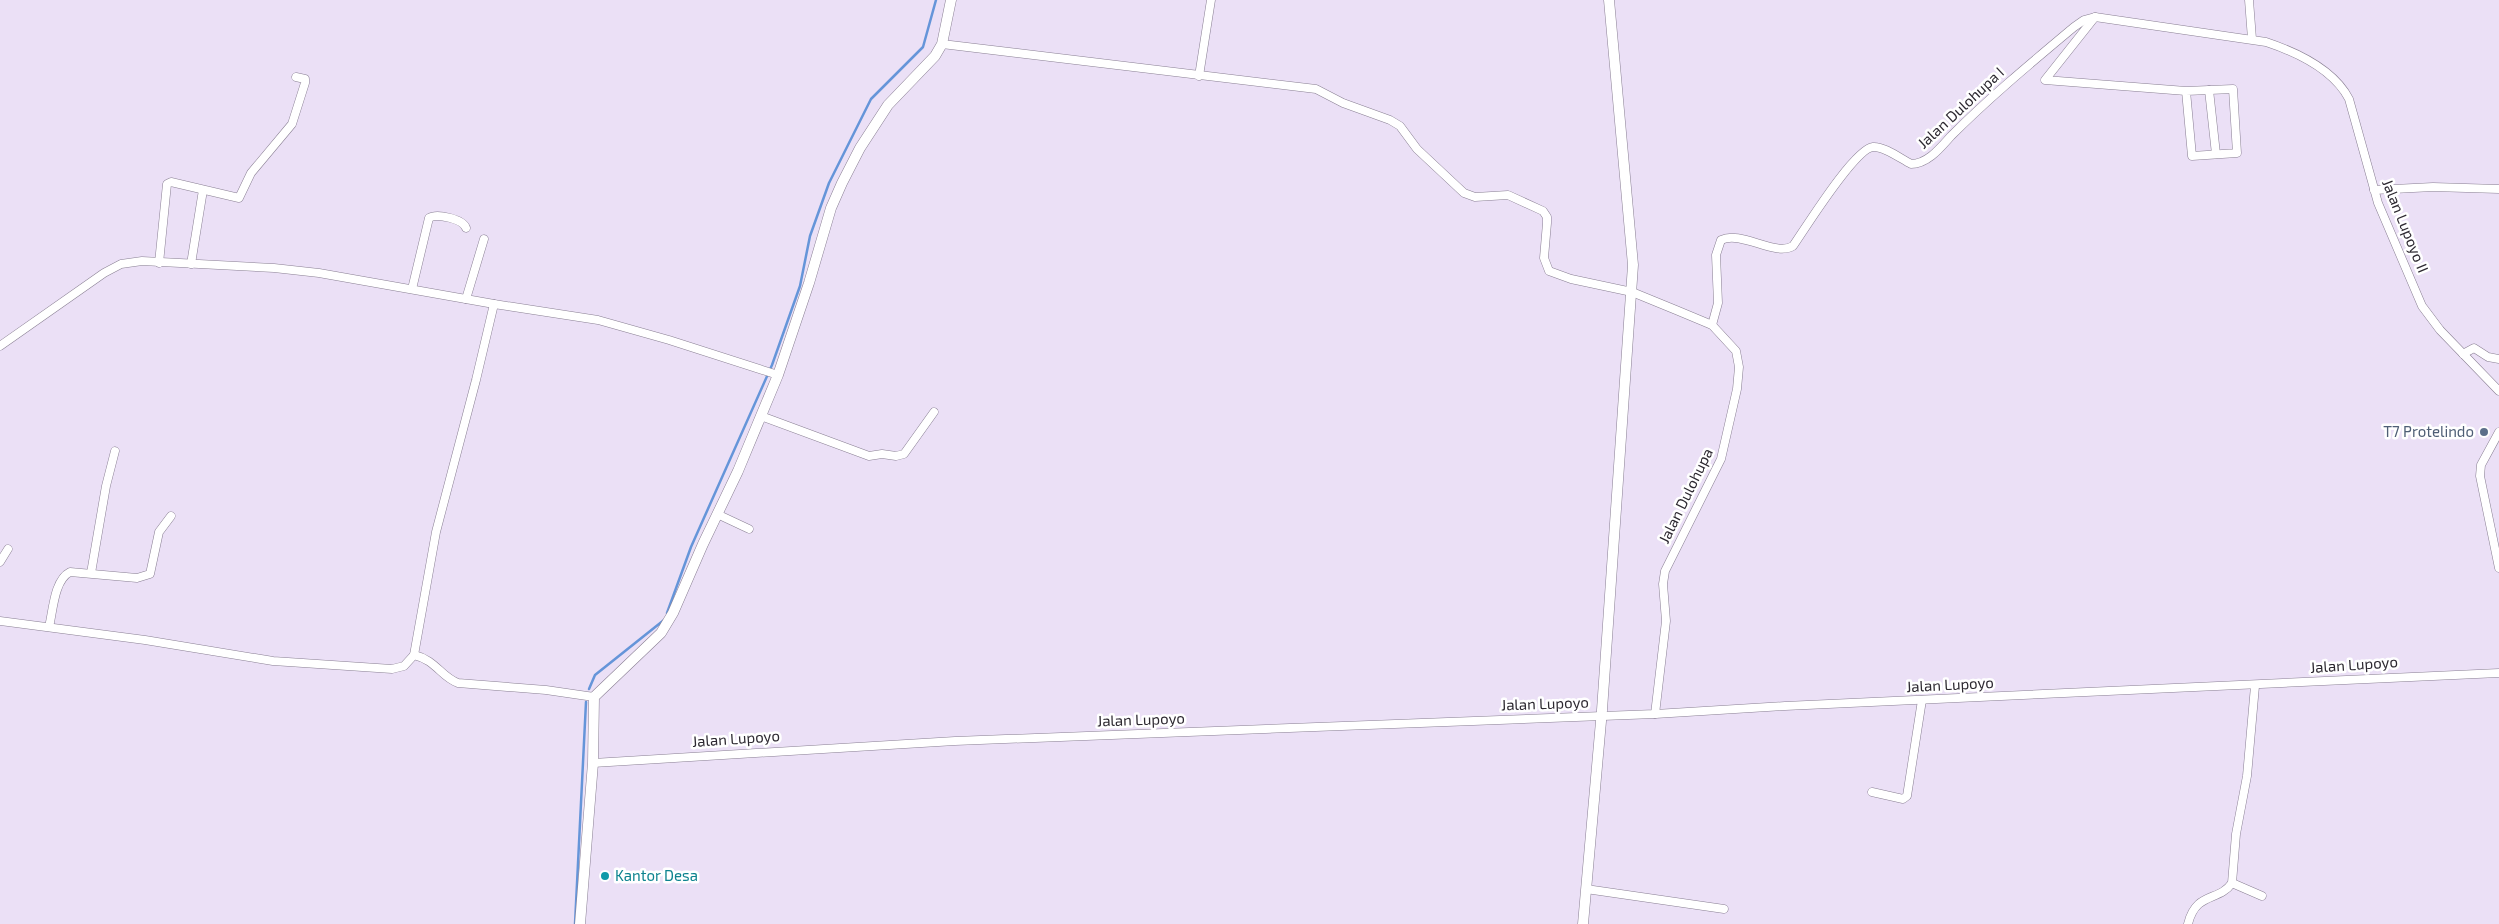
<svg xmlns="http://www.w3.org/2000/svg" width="2499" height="924" font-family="'Exo 2',sans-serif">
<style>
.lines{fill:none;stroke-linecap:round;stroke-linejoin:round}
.stream{stroke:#6595d9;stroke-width:2.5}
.minor-casing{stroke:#897f93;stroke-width:9}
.tertiary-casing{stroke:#897f93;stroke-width:11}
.minor{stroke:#fff;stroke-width:8}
.tertiary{stroke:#fff;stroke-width:10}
.service-dot{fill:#5c6f8a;stroke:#fff;stroke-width:2}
.culture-dot{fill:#0f9aa8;stroke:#fff;stroke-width:2}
.labels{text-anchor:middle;stroke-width:5;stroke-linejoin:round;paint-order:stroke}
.street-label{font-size:15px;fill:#2d2931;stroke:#fff}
.service-label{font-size:15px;fill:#4e5e75;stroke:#fff;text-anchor:end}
.culture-label{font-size:15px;fill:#0d838f;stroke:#fff;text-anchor:start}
</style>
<rect width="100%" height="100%" fill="#ebe0f6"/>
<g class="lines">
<!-- stream -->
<g class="stream">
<polyline points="667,613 691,547 772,365 800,286 810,236 829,183 871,99 923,47 936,0"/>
<polyline points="589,689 595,675 664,620"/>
<polyline points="575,924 586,702"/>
</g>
<!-- minor casing -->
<g class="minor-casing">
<g id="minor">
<polyline points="2249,0 2252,39"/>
<polyline points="2095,17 2045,80 2186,91 2192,156 2237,153 2233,89 2186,91"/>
<polyline points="942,44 1316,89 1343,103 1390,120 1400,126 1417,149 1464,193 1475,197 1508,195 1543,211 1547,217 1547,223 1544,258 1549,271 1571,279 1632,292 1676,310 1712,325 1736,351 1739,367 1737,389 1721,459 1665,571 1663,584 1666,621 1655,714"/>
<polyline points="1199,76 1211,0"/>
<polyline points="2209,90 2216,154"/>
<polyline points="2374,190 2433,187 2499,189"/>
<polyline points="159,263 167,184 171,182 239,198 251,173 292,124 305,83 305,79 296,77"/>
<polyline points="191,264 203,190"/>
<path d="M 412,289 L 429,218 C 437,213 463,219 466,228"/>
<polyline points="466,299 484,239"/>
<path d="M 1712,325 L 1718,303 L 1716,255 L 1721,240 C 1741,230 1775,257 1793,246 C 1805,229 1854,149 1873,147 C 1884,146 1901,159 1911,164 C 1928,164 1941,147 1951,136 C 1990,97 2031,63 2074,27 L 2084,20 L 2095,17 L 2266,42 C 2296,52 2334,70 2349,99 L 2378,203 L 2422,306 L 2440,330 L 2499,391"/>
<polyline points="0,346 104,273 121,264 142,261 274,268 319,273 494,304 598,320 669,340 778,375"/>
<polyline points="2463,354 2474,348 2488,357 2499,359"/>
<polyline points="761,416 869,456 882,454 896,456 904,454 934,412"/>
<polyline points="2499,432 2481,465 2480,476 2499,568"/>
<polyline points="717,514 749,529"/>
<polyline points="0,562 8,549"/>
<polyline points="91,573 106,486 115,451"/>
<path d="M 0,621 L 145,640 L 273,661 L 392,669 L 404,666 L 414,655 C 436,660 441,677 458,683 L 546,690 L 594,697"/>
<path d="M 49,627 C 53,611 54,580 70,572 L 137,578 L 150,574 L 159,532 L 171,516"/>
<polyline points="414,655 436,532 476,380 494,304"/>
<polyline points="593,763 955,741 1655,714 1785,706 2499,673"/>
<polyline points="1872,792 1903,799 1907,796 1922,700"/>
<polyline points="2232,883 2262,896"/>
<polyline points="1586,889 1724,909"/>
<path d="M 2188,924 C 2196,891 2219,902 2232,883 L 2236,834 L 2247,776 L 2255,686"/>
</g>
</g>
<!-- tertiary casing -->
<g class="tertiary-casing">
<g id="tertiary">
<polyline points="580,924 593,763 594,697 661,633 673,613 703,544 738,471 778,375 809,283 831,208 842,183 860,148 888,105 935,56 942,44 951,0"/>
<polyline points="1583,924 1602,710 1633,265 1609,0"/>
</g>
</g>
<!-- minor -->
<use href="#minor" class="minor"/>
<!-- tertiary -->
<use href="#tertiary" class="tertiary"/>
</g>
<!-- markers -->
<circle class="service-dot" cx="2484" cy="432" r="5"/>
<circle class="culture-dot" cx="605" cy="876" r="5"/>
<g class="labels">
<!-- street labels -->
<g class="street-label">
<text transform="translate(1961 108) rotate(-43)" y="5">Jalan Dulohupa I</text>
<text transform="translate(2405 226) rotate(68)" y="5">Jalan Lupoyo II</text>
<text transform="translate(1686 496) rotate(-64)" y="5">Jalan Dulohupa</text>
<text transform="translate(2354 665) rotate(-4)" y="5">Jalan Lupoyo</text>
<text transform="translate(1950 685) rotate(-3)" y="5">Jalan Lupoyo</text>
<text transform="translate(1545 704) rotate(-2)" y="5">Jalan Lupoyo</text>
<text transform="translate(1141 720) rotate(-2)" y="5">Jalan Lupoyo</text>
<text transform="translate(736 739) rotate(-4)" y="5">Jalan Lupoyo</text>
</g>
<!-- service labels -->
<g class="service-label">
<text x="2474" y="437">T7 Protelindo</text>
</g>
<!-- culture labels -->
<g class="culture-label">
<text x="615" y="881">Kantor Desa</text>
</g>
</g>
</svg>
